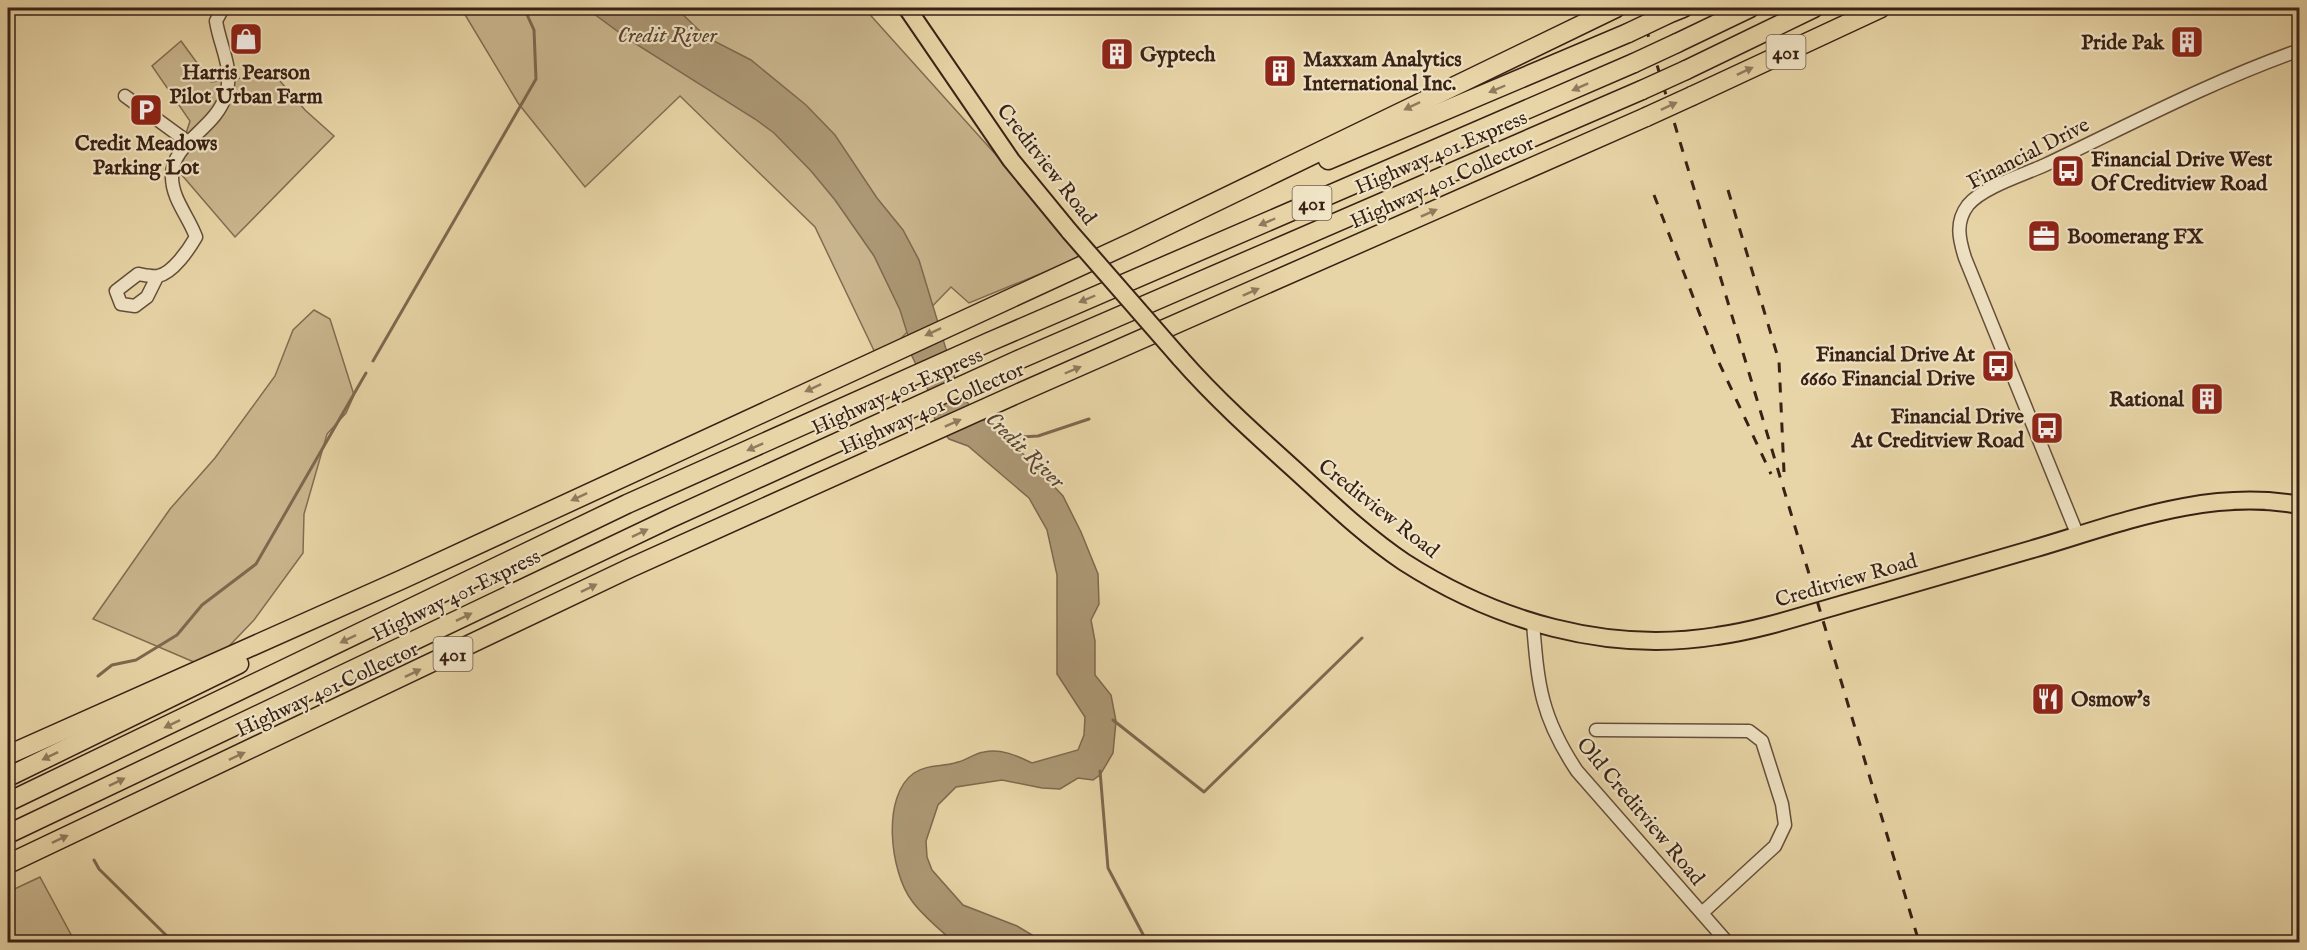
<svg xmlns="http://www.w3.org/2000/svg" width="2307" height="950" font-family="'IM FELL English',serif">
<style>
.green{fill:#cab68e;stroke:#826c52;stroke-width:1.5}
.water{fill:#ac9875;stroke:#7e684f;stroke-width:1.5}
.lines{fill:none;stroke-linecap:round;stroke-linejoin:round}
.stream{stroke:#7e684f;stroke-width:3}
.minor-casing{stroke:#654e3a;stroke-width:15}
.major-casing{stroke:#392115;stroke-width:20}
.highway-casing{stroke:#392115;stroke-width:21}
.minor{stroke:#f0e4c6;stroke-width:12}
.major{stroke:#e8d5a7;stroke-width:16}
.highway{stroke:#e8d5a7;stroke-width:18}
.rail{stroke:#392115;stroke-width:3;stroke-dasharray:10 10;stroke-linecap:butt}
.major-bridge-casing{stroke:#392115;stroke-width:20;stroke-linecap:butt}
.highway-bridge-casing{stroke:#392115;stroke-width:21;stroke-linecap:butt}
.major-bridge{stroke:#e8d5a7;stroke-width:16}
.highway-bridge{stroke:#e8d5a7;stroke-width:18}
.oneway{fill:#907b5e}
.labels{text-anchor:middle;stroke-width:4.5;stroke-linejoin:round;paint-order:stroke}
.shield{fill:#f0e4c6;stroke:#705c4a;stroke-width:1.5}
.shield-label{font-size:20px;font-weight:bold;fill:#392115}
.poi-label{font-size:21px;font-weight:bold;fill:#392115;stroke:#f0e4c6;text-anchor:start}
.street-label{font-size:21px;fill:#392115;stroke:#f0e4c6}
.water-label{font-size:22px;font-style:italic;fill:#5c4532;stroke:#f0e4c6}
</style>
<rect width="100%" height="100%" fill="#e8d5a7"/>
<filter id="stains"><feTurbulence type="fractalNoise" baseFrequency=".00333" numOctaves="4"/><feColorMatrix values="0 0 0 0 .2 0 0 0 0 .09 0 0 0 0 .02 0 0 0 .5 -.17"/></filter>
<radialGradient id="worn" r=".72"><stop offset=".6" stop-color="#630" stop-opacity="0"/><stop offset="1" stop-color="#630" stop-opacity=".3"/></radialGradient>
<!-- green -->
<g class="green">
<polygon points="461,8 864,8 1086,255 969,303 951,287 879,361 815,227 680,96 585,187 518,103"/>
<polygon points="181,41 211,82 274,74 305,110 334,136 235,237 175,167 190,121 152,66"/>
<polygon points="314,310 330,319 354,395 346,413 327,434 304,514 303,553 254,620 208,668 93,619 170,509 215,458 275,376 293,330"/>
<polygon points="40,877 75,942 8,942 8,892"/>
</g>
<!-- water -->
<path class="water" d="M 586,8 L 676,8 L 706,37 L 751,60 L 806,105 L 835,135 L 877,198 L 903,230 L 919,260 L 959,392 L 978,416 L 1006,436 L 1063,496 L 1081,532 L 1098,574 L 1099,604 L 1091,620 L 1095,641 L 1095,675 L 1111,695 L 1116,721 L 1113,753 L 1100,775 L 1093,780 L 1078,778 L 1060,789 L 1042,788 L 1002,780 L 956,787 L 938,805 L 926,841 L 927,857 L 932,870 L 963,905 L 1017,926 L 1044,942 L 954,942 C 939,929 923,916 912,901 C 890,872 881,796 914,773 C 927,764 944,767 958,762 C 967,760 975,753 984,752 C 1000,748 1018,756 1032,763 L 1078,750 L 1084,735 L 1085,717 L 1057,674 L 1057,575 L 1047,530 L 1029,498 L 968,446 L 949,439 L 936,424 L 927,387 L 910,352 L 910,342 L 900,310 L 874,256 L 835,200 L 811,171 L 774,133 L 755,119 L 628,39 Z"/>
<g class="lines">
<!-- stream -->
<g class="stream">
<polyline points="373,361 536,79 534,30 524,8"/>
<polyline points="1004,438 1038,436 1089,419"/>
<polyline points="98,676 112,665 136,660 177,635 202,605 256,564 366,373"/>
<polyline points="1113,720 1204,792 1362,638"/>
<polyline points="1100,771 1108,868 1147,942"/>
<polyline points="94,860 99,869 173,942"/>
</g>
<!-- minor casing -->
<g class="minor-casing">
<g id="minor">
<polyline points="125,96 188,142"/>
<path d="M 157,277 L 147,297 L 135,306 L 121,304 L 116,291 L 138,274 C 144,275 152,277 158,276 C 173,273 189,249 196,237 C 189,217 172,199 172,177 C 171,142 217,129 226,94 C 234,68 220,47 216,21 L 223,8"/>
<path d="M 2078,536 L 1965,258 C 1959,239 1955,222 1968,205 C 1983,187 2023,175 2045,165 C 2129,125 2212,81 2300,50"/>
<path d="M 1533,623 C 1538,686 1541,717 1577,771 L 1727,942"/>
<polyline points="1596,730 1749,731 1762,741 1782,804 1785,825 1775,846 1702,913"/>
</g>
</g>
<!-- major casing -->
<g class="major-casing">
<g id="major">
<polyline points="907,8 1011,160 1070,232"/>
<path d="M 1180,358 C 1215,398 1255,434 1295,470 C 1329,501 1365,536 1404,562 C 1496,621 1607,654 1717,636 C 1760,630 1801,616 1843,604 C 1906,586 1970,567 2033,549 C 2121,523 2207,488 2300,505"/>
</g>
</g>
<!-- highway casing -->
<g class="highway-casing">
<g id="highway">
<polyline points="1668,14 1683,8"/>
<polyline points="1677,43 1750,8"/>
<polyline points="1686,70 1814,8"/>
<polyline points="1692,96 1881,8"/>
<polyline points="1328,160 1628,33"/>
<polyline points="8,755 403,579 1135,241 1616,8"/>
<polyline points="8,777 239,664"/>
<polyline points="8,802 627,504 989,342 1634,63"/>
<polyline points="8,834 669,519 1018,360 1642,90"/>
<polyline points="8,864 630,568 1019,393 1646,117"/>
</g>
</g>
<!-- minor -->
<use href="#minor" class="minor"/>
<!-- major -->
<use href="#major" class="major"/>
<!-- highway -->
<use href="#highway" class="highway"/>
<!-- rail -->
<g class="rail">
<polyline points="1640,8 1919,942"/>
<polyline points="1728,190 1779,361 1784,472"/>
<polyline points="1654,195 1715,354 1771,474"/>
</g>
<!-- major-bridge casing -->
<g class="major-bridge-casing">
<polyline id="major-bridge" points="1070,232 1180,358"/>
</g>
<!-- highway-bridge casing -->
<g class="highway-bridge-casing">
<g id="highway-bridge">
<polyline points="1628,33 1668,14"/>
<polyline points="1634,63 1677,43"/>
<polyline points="1642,90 1686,70"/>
<polyline points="1646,117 1692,96"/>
</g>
</g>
<!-- major-bridge -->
<use href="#major-bridge" class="major-bridge"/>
<!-- highway-bridge -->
<use href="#highway-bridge" class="highway-bridge"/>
</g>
<!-- one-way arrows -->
<defs><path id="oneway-solid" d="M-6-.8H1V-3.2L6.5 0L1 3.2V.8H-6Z" transform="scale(1.5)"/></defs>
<g class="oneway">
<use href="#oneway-solid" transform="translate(1745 71) rotate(-25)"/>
<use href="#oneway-solid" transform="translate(1580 87) rotate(156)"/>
<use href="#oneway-solid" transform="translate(1497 89) rotate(157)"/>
<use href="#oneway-solid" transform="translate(1412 106) rotate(154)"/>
<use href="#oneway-solid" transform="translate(1669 106) rotate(-25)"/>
<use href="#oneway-solid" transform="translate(1429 213) rotate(-24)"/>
<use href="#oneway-solid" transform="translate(1267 222) rotate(157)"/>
<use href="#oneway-solid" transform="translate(1251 292) rotate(-24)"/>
<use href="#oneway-solid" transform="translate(1087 299) rotate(157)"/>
<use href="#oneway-solid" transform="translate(933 332) rotate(155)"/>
<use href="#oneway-solid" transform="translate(1073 370) rotate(-23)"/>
<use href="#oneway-solid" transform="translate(813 388) rotate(155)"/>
<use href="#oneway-solid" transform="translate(953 423) rotate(-24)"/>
<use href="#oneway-solid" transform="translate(755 447) rotate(156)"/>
<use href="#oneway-solid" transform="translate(579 497) rotate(155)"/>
<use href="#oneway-solid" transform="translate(640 533) rotate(-26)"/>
<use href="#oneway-solid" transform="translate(589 588) rotate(-26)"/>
<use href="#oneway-solid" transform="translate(464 617) rotate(-26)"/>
<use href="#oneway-solid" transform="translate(348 639) rotate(154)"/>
<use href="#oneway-solid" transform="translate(413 673) rotate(-26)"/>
<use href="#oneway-solid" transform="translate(172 724) rotate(154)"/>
<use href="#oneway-solid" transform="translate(50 756) rotate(154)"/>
<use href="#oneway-solid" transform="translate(237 756) rotate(-25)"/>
<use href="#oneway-solid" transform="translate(117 782) rotate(-26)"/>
<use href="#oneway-solid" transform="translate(60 839) rotate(-25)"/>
</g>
<!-- icons -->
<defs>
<g id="shop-square" transform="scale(1.725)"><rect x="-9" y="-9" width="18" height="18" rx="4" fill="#8f2418" stroke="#f0e4c6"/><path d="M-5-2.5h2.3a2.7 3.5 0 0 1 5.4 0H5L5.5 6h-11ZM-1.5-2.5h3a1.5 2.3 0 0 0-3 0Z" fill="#fff"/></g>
<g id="building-square" transform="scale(1.725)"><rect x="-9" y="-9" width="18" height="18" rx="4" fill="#8f2418" stroke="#f0e4c6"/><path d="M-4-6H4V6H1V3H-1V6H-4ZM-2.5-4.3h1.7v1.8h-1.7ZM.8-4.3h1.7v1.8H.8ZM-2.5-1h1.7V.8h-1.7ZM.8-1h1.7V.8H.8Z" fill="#fff"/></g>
<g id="parking-square" transform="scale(1.725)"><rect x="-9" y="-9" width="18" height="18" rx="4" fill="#8f2418" stroke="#f0e4c6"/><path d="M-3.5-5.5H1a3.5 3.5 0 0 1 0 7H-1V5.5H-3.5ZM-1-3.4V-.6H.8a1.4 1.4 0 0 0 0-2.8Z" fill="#fff"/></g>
<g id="bus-square" transform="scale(1.725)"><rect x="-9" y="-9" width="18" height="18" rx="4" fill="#8f2418" stroke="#f0e4c6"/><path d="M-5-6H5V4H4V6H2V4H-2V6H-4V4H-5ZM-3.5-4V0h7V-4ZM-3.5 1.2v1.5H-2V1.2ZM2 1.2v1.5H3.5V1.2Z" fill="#fff"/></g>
<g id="office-square" transform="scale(1.725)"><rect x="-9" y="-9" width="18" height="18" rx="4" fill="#8f2418" stroke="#f0e4c6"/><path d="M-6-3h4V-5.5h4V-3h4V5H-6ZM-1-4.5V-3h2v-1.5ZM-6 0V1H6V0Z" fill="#fff"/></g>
<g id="restaurant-square" transform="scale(1.725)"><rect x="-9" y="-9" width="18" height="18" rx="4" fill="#8f2418" stroke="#f0e4c6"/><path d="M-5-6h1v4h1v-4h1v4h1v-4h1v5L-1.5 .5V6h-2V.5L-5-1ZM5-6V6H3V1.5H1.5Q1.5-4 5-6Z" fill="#fff"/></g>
</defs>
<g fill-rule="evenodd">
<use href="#shop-square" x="246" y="39"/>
<use href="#building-square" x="2187" y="42"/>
<use href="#building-square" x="1117" y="54"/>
<use href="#building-square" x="1280" y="71"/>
<use href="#parking-square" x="146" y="110"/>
<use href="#bus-square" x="2068" y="171"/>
<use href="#office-square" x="2044" y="236"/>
<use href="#bus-square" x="1998" y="366"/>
<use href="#building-square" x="2207" y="399"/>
<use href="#bus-square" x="2047" y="428"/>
<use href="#restaurant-square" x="2048" y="699"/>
</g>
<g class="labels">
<!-- shield labels -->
<g class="shield">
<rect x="1766.5" y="35" width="39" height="34" rx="4.5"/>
<rect x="1292.5" y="186" width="39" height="34" rx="4.5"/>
<rect x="433.5" y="637" width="39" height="34" rx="4.5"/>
</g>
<g class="shield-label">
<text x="1786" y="59">401</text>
<text x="1312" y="210">401</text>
<text x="453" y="661">401</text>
</g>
<!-- poi labels -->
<g class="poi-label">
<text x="2164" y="49" text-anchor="end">Pride Pak</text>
<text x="1140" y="61">Gyptech</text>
<text x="1303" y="66">Maxxam Analytics<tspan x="1303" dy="24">International Inc.</tspan></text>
<text x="246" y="79" text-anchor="middle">Harris Pearson<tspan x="246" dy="24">Pilot Urban Farm</tspan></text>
<text x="146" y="150" text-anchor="middle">Credit Meadows<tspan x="146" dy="24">Parking Lot</tspan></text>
<text x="2091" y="166">Financial Drive West<tspan x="2091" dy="24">Of Creditview Road</tspan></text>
<text x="2067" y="243">Boomerang FX</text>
<text x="1975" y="361" text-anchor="end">Financial Drive At<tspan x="1975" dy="24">6660 Financial Drive</tspan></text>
<text x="2184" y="406" text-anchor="end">Rational</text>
<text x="2024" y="423" text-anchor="end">Financial Drive<tspan x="2024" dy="24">At Creditview Road</tspan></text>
<text x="2071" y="706">Osmow's</text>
</g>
<!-- street labels -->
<g class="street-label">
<text transform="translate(1441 152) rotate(-23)" y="7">Highway 401 Express</text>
<text transform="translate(2028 153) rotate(-27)" y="7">Financial Drive</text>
<text transform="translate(1047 164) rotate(52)" y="7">Creditview Road</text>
<text transform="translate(1442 182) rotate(-24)" y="7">Highway 401 Collector</text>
<text transform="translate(897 391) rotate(-24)" y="7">Highway 401 Express</text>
<text transform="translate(932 408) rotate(-24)" y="7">Highway 401 Collector</text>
<text transform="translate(1379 508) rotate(38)" y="7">Creditview Road</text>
<text transform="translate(1846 580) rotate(-16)" y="7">Creditview Road</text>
<text transform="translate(456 595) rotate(-26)" y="7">Highway 401 Express</text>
<text transform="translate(327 689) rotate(-25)" y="7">Highway 401 Collector</text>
<text transform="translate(1641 811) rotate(50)" y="7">Old Creditview Road</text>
</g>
<!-- water labels -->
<g class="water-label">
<text x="667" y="42">Credit River</text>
<text transform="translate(1026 449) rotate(44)" y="8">Credit River</text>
</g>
</g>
<!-- margin -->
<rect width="2307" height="950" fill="none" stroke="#e8d5a7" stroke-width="30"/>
<rect x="9" y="9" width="2289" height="932" fill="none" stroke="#392115" stroke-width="3"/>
<rect x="15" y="15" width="2277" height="920" fill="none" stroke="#392115" stroke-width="1.5"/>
<rect width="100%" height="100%" filter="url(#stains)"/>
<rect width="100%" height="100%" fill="url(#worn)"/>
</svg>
